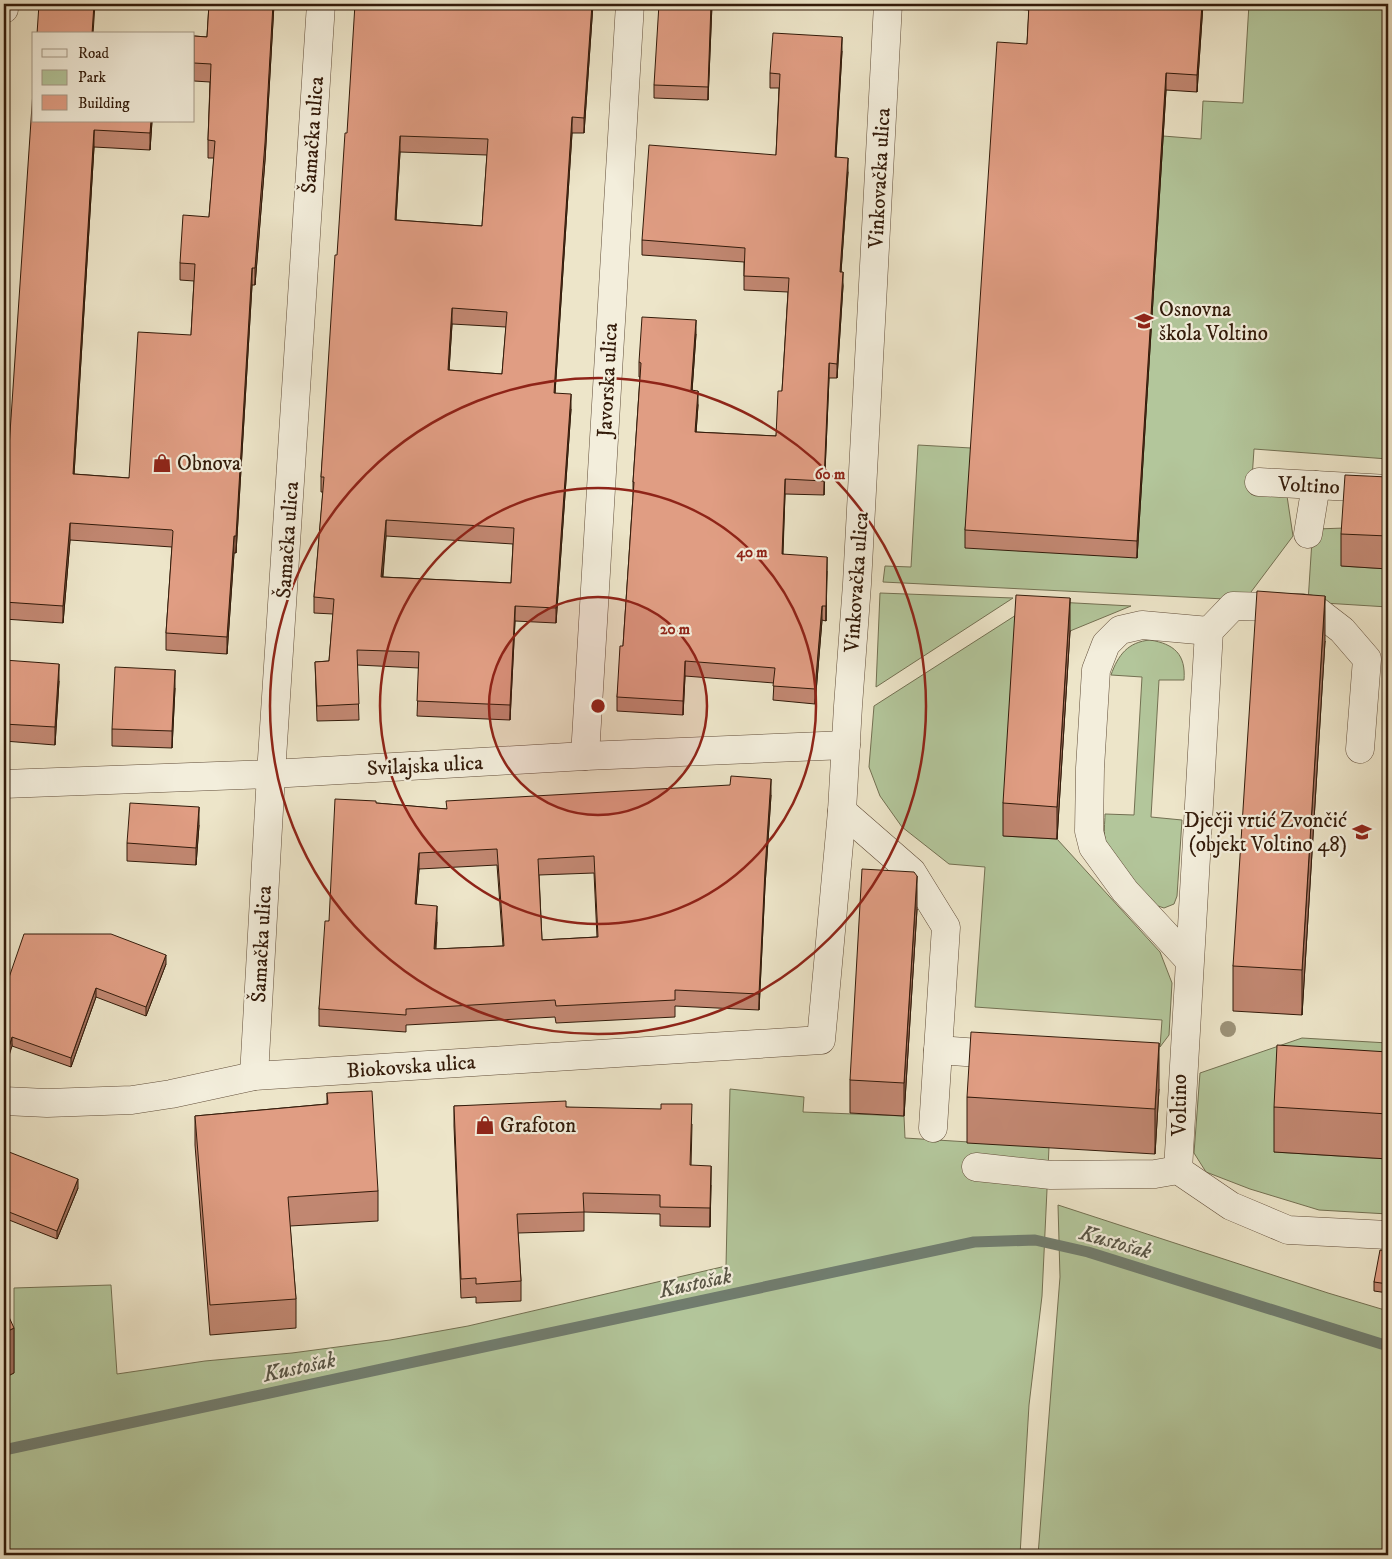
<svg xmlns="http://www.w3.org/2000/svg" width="1392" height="1559" font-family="'IM FELL DW Pica',serif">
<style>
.green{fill:#b3c69b;stroke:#737052}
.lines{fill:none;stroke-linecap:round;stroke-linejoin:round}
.stream{stroke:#717d6f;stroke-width:11}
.minor-casing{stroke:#624e3a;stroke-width:29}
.minor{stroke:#f3eedc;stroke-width:28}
.tree{fill:#9c9278}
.wall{fill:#c18771;stroke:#331b0a;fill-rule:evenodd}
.shaded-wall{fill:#9d6e5c;stroke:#331b0a}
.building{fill:#e09d83;stroke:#331b0a;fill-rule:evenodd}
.ring{fill:none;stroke:#8f2418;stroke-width:2.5}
.labels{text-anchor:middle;stroke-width:4.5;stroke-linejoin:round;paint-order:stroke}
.street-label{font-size:21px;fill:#331b0a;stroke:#f3eedc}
.poi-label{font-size:21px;fill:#331b0a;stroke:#f3eedc;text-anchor:start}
.water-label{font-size:22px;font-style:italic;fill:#575445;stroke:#f3eedc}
.centre{fill:#8f2418;stroke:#f3eedc;stroke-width:2.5}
.ring-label{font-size:15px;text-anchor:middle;font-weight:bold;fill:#8f2418;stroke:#f3eedc;stroke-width:4.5;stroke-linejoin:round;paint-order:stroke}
</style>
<rect width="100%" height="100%" fill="#ede5c9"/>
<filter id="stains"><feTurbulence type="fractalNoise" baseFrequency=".004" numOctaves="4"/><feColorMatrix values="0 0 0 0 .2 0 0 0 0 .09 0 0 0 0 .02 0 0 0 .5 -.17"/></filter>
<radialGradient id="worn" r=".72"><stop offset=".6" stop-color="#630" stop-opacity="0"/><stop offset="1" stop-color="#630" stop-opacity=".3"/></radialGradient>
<!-- green -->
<g class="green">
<polygon points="1249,4 1388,4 1388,459 1254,449 1251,494 1287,496 1293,536 1245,600 883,582 885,566 911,567 918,445 971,448 1163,136 1201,139 1203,101 1243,103"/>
<polygon points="1344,528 1342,566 1388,569 1388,607 1308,602 1312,540 1317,529"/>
<polygon points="880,593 1013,598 876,687"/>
<polygon points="1038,601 1131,606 1070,631 1016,628 1004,836 1057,839 1160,952 1172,983 1169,1035 1160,1047 1162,1020 975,1007 985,867 949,864 902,827 880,796 869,767 874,706"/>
<path d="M 1150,640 C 1174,644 1186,654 1184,680 L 1159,680 L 1151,817 L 1182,820 L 1177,896 L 1174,904 L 1164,908 L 1158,906 C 1143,890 1112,862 1106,842 C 1103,833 1105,823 1105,814 L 1134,815 L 1142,677 L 1111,675 C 1118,655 1128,642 1150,640 Z"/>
<polygon points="1302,1038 1388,1043 1388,1097 1274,1152 1388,1159 1388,1214 1319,1210 1250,1189 1206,1172 1194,1153 1200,1073"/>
<polygon points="730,1089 804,1097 803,1112 904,1116 905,1138 1049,1147 1042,1296 1029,1405 1020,1555 4,1555 4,1378 14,1373 14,1288 111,1285 117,1374 205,1361 292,1353 390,1340 468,1326 726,1266"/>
<polygon points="1058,1205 1328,1293 1388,1311 1388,1555 1038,1555 1060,1277"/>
</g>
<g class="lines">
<!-- stream -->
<polyline class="stream" points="4,1450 974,1242 1035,1240 1088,1252 1388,1346"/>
<!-- minor casing -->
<g class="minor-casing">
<g id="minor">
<polyline points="4,9 4,4"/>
<polyline points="1259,482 1388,489"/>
<polyline points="1308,534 1316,485"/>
<polyline points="585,756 630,4"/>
<polyline points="4,784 271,774 585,756 846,745"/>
<polyline points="842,811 912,872 946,927 933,1128"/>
<polyline points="1189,960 1125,891 1093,847 1089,831 1090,768 1096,670 1106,644 1120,630 1142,625 1209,631"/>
<polyline points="938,1050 1007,1055"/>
<polyline points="254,1076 271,774 321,4"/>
<polyline points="4,1101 47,1103 132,1100 171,1094 254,1076 821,1040 842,811 848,706 857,584 888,4"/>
<polyline points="976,1167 1051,1175 1155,1174 1178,1170"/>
<polyline points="1178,1170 1209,631 1233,606 1303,608 1316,610 1342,630 1367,659 1360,749"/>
<polyline points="1178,1170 1231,1206 1288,1230 1388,1235"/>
</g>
</g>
<!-- minor -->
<use href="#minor" class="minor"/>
</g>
<!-- trees -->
<circle class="tree" cx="1228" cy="1029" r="8"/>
<!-- wall -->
<g class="wall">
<polygon points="209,4 274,4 265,160 255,285 252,285 236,553 234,553 227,654 166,650 166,633 172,547 70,540 63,623 4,619 4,522 34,121 152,121 150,150 94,147 74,474 129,478 191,335 194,281 180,280 180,263 209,217 214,158 208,158 208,140 210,82 194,81 194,36 207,37"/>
<path d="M 593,4 L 584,133 L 572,133 L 555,393 L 571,409 L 556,623 L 515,621 L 510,720 L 417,716 L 419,668 L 357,665 L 359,720 L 317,721 L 315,662 L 329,661 L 333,614 L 314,613 L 314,597 L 323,492 L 321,492 L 321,477 L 347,133 ZM 400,152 L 487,155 L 482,226 L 396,220 ZM 452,324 L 506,327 L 502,374 L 449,370 ZM 386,536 L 513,544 L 511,583 L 383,577 Z"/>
<polygon points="712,4 708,100 654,98 654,85"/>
<polygon points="966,4 1203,4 1197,92 1166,90 1137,558 965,548 965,530 1027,44 1029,10 966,5"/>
<polygon points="842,51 836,157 848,172 841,272 843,286 837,378 829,378 824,495 785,494 783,554 827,571 826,621 822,620 815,704 773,700 774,683 685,676 683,715 617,711 617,697 623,646 633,496 633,482 640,377 639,377 639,362 696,334 692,391 698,405 696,432 776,436 782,391 788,292 744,290 744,262 642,255 642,240 776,155 779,88 770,88 770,73"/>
<polygon points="1388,477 1388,569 1341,566 1341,534"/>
<polygon points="1070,631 1057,839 1003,836 1003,803"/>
<polygon points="1325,641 1302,1015 1233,1011 1233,966"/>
<polygon points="4,660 59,681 55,745 4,741"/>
<polygon points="175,688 172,748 112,746 112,729"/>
<path d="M 771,795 L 765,886 L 759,1010 L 675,1006 L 675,1017 L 556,1023 L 555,1017 L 406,1025 L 406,1032 L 319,1026 L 319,1009 L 329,921 L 376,803 L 446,809 ZM 497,865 L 503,946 L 436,949 L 437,922 L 416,904 L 419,869 ZM 594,873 L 597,937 L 542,940 L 539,875 Z"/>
<polygon points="199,825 196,865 127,861 127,843"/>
<polygon points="917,909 904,1116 850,1113 850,1080"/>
<polygon points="166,964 146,1016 96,997 71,1067 12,1046 4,992"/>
<polygon points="1388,1052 1388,1159 1274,1152 1274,1107"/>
<polygon points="1159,1089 1155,1154 967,1143 967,1097"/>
<polygon points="327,1093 378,1191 378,1221 290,1226 296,1299 296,1328 210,1335 195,1145 195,1116 327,1104"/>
<polygon points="454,1106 566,1107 692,1124 691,1166 711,1185 710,1227 660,1226 660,1214 584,1212 584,1231 518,1233 521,1281 521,1301 476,1303 476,1297 461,1298 454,1126"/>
<polygon points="4,1150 78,1188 57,1239 4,1218"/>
<polygon points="1388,1251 1388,1293 1374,1291 1374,1282"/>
</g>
<!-- shaded-wall -->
<g class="shaded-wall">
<polygon points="94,4 95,4 93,34 92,34"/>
<polygon points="273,4 274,4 265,160 255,285 255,268"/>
<polygon points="592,4 593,4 584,133 584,118"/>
<polygon points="711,4 712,4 708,100 708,87"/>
<polygon points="1202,4 1203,4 1197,92 1197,75"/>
<polygon points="842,37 842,51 835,171 835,157"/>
<polygon points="1166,73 1166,90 1137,558 1137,541"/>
<polygon points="572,117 572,133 554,408 554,393"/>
<polygon points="151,121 152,121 150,150 150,133"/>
<polygon points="94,130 94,147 73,491 73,474"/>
<polygon points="400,136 400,152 395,235 395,220"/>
<polygon points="848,158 848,172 840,286 840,272"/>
<polygon points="252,268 252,285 236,553 236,536"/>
<polygon points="843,272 843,286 837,378 837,364"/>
<polygon points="452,308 452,324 448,386 448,370"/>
<polygon points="696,320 696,334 691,405 691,390"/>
<polygon points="829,363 829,378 824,495 824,481"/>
<polygon points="698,391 698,405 695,447 695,432"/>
<polygon points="571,394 571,409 556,623 556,608"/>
<polygon points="785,479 785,494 782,569 782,554"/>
<polygon points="386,520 386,536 381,592 381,577"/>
<polygon points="70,523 70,540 63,623 63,606"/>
<polygon points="234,536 234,553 227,654 227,637"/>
<polygon points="827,557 827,571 826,621 826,606"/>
<polygon points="1325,596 1325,641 1302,1015 1302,970"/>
<polygon points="1070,598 1070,631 1057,839 1057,807"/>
<polygon points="515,606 515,621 510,720 510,705"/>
<polygon points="822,606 822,620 815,704 815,689"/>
<polygon points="685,661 685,676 683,715 683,701"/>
<polygon points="59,664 59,681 55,745 55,727"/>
<polygon points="175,670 175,688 172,748 172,731"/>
<polygon points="771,779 771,795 765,886 759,1010 759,994 765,870"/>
<polygon points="199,807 199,825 196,865 196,848"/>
<polygon points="419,853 419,869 415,920 415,904"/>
<polygon points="917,876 917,909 904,1116 904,1083"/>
<polygon points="437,906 437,922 434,965 434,949"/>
<polygon points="166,955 166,964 146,1016 146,1007"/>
<polygon points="96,988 96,997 71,1067 71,1058"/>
<polygon points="12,1037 12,1046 4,1072 4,1063"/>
<polygon points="1159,1043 1159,1089 1155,1154 1155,1109"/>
<polygon points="711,1166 711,1185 710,1227 710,1208"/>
<polygon points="78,1179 78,1188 57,1239 57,1231"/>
<polygon points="14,1328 14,1373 4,1378 4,1333"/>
</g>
<!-- building -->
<g class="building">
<polygon points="39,4 94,4 92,34 37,34"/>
<polygon points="209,4 273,4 265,143 255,268 252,268 236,536 234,536 227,637 166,633 173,531 172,530 70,523 63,606 4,602 4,522 34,76 34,121 151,121 150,133 94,130 73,474 129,478 138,332 191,335 195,264 180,263 183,215 209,217 215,141 208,140 211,64 194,63 194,36 207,37"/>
<path d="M 355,4 L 592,4 L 584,118 L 572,117 L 554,393 L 571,394 L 556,608 L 515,606 L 510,705 L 417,701 L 419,652 L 357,650 L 359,704 L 317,706 L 315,662 L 329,661 L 334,599 L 314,597 L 324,477 L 321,477 L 335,255 L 337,255 L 345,133 L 347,133 ZM 400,136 L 488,139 L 482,226 L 395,220 ZM 452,308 L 507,312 L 502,374 L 448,370 ZM 386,520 L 514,528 L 511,583 L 381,577 Z"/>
<polygon points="659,4 711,4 708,87 654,85"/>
<polygon points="1029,4 1202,4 1197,75 1166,73 1137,541 965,530 997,42 1027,44"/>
<polygon points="773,33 842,37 835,157 848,158 840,272 843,272 837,364 829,363 824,481 785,479 782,554 827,557 826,606 822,606 815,689 773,686 775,668 685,661 683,701 617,697 620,646 623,646 634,482 633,482 641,363 639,362 642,317 696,320 691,390 698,391 695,432 776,436 778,391 782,391 789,278 744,276 745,248 642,240 649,145 776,155 780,74 770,73"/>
<polygon points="1345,475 1388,477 1388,536 1341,534"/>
<polygon points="1257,591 1325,596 1302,970 1233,966"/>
<polygon points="1016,595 1070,598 1057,807 1003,803"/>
<polygon points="4,660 59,664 55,727 4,724"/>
<polygon points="115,667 175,670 172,731 112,729"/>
<path d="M 731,776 L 771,779 L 765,870 L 759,994 L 675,990 L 675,1000 L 556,1006 L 555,1000 L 406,1009 L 406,1015 L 319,1009 L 325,921 L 329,921 L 335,799 L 376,801 L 376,803 L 447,809 L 446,801 L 730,785 ZM 497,849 L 504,946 L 434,949 L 437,906 L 415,904 L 419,853 ZM 594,856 L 598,937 L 542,940 L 538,859 Z"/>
<polygon points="130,803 199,807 196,848 127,843"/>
<polygon points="862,869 914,872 917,876 904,1083 850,1080"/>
<polygon points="24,934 111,934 166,955 146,1007 96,988 71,1058 12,1037 4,1063 4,992"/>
<polygon points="971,1032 1159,1043 1155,1109 967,1097"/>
<polygon points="1277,1045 1388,1052 1388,1114 1274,1107"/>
<polygon points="372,1091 378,1191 288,1197 296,1299 210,1305 195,1116 328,1104 327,1093"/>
<polygon points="566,1101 566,1107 661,1109 661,1104 692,1104 690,1165 711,1166 710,1208 660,1207 660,1195 583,1193 584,1212 517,1214 521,1281 476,1284 476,1278 461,1279 454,1106"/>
<polygon points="4,1150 78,1179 57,1231 4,1210"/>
<polygon points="1380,1250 1388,1251 1388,1284 1374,1282"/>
<polygon points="4,1306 14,1328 4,1333"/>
</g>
<!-- distance rings -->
<circle cx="598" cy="706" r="109" fill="#8f2418" fill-opacity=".12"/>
<g class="ring">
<circle cx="598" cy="706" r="109"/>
<circle cx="598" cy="706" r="218"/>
<circle cx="598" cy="706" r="328"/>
</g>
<!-- icons -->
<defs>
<g id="school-bare" transform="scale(1.5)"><path d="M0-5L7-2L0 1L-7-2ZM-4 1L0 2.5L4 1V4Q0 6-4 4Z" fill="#8f2418" stroke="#f3eedc" stroke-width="2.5" paint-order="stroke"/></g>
<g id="shop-bare" transform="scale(1.5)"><path d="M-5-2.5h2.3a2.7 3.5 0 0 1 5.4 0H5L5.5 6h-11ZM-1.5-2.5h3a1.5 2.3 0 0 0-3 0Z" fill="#8f2418" stroke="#f3eedc" stroke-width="2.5" paint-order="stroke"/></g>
</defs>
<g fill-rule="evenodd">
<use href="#school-bare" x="1144" y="321"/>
<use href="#shop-bare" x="162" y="463"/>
<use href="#school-bare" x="1362" y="832"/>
<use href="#shop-bare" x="485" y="1125"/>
</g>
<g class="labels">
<!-- street labels -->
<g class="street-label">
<text transform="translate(312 135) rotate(-86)" y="7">Šamačka ulica</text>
<text transform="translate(879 178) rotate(-87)" y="7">Vinkovačka ulica</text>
<text transform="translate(607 380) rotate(-87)" y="7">Javorska ulica</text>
<text transform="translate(1309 485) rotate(3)" y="7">Voltino</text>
<text transform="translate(287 540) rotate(-86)" y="7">Šamačka ulica</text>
<text transform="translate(856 582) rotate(-86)" y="7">Vinkovačka ulica</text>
<text transform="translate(425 765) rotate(-3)" y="7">Svilajska ulica</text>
<text transform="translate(261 944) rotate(-87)" y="7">Šamačka ulica</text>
<text transform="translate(411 1066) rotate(-4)" y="7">Biokovska ulica</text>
<text transform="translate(1179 1105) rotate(-90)" y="7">Voltino</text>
</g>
<!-- poi labels -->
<g class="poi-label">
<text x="1159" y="316">Osnovna<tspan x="1159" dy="24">škola Voltino</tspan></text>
<text x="177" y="470">Obnova</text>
<text x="1347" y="827" text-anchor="end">Dječji vrtić Zvončić<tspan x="1347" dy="24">(objekt Voltino 48)</tspan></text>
<text x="500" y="1132">Grafoton</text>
</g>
<!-- water labels -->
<g class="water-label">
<text transform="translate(1116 1241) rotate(16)" y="8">Kustošak</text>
<text transform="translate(695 1282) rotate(-12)" y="8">Kustošak</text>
<text transform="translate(299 1366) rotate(-12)" y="8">Kustošak</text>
</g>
</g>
<circle cx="598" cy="706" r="8" class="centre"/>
<g class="ring-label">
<text x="830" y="479">60 m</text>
<text x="752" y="557">40 m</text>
<text x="675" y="634">20 m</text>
</g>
<!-- margin -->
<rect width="1392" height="1559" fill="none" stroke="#ede5c9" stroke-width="20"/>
<rect x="5" y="5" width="1382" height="1549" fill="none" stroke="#331b0a" stroke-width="2.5"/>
<rect x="10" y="10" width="1372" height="1539" fill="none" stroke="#331b0a"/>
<!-- legend -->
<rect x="32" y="32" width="162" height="90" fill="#f3eedc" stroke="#a69a88"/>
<rect x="42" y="49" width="25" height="8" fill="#f3eedc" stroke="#a69a88"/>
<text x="78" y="58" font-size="15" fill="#331b0a">Road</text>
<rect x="42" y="70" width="25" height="15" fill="#b3c69b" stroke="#a69a88"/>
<text x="78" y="82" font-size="15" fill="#331b0a">Park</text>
<rect x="42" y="95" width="25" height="15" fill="#e09d83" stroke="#a69a88"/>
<text x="78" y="108" font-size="15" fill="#331b0a">Building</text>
<rect width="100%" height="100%" filter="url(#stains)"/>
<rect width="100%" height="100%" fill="url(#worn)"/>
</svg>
